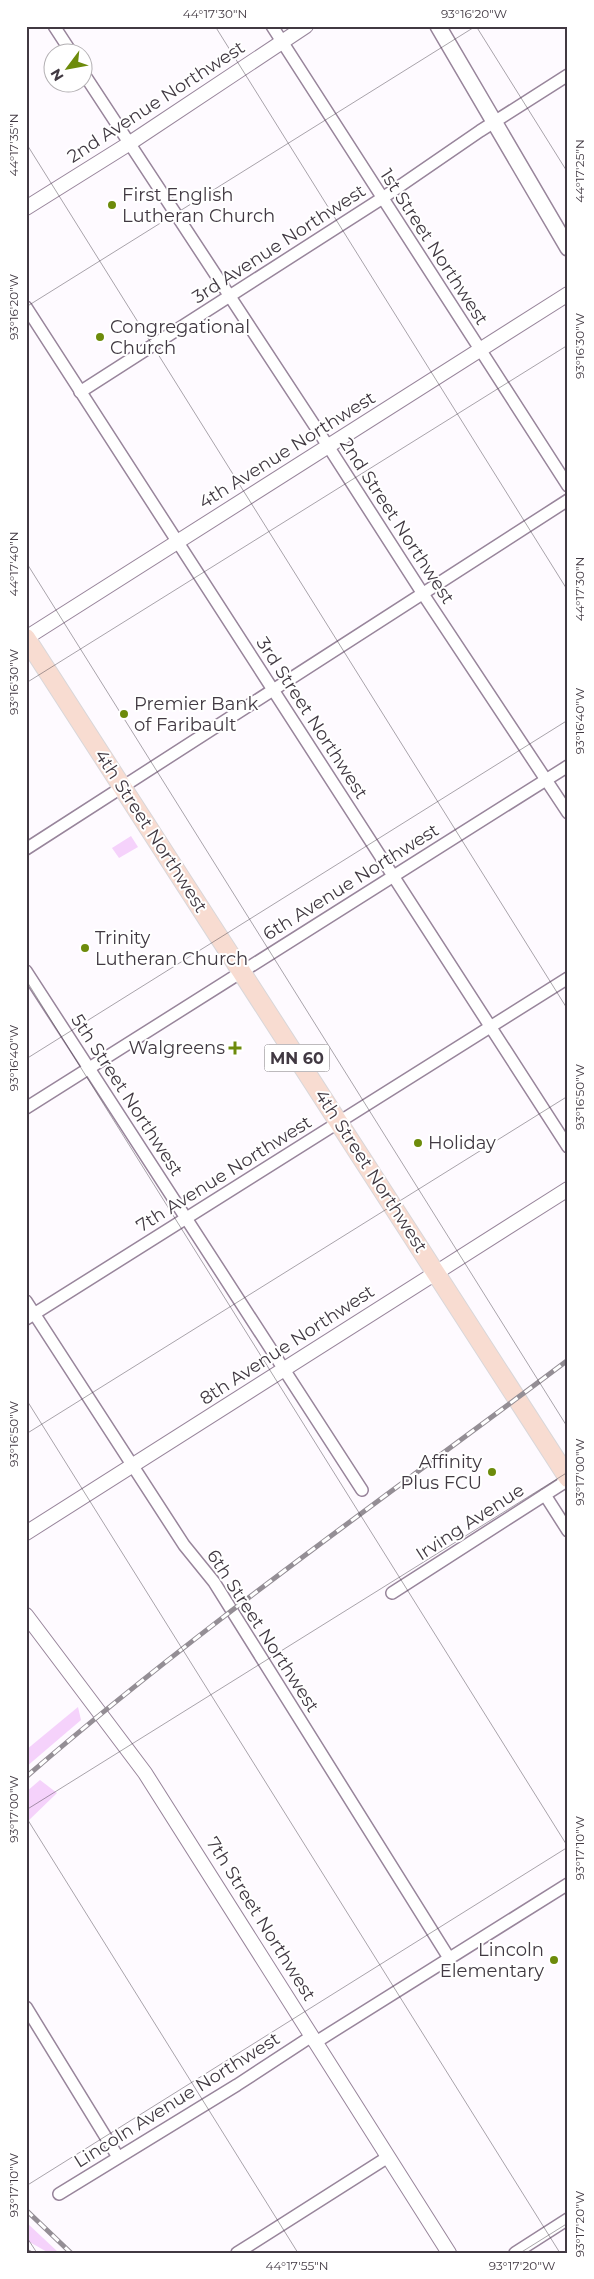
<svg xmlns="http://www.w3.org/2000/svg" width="594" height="2279" font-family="Montserrat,sans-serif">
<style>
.green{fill:#f5d2fb}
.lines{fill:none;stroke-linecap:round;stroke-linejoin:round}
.minor-casing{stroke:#98859b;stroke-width:14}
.tertiary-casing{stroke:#98859b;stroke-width:16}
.secondary-casing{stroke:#98859b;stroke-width:18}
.primary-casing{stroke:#d9d7d9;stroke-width:20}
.minor{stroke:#fff;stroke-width:11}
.tertiary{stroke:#fff;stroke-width:14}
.secondary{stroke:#fff;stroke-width:15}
.primary{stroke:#f8dcd1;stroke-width:18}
.rail-casing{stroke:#948e95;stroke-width:5}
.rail{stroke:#fff;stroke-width:3;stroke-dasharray:9;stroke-linecap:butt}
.ticks{fill:none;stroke:#413942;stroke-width:1;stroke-opacity:0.45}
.poi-dot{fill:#6d8b0b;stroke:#fff;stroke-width:2}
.labels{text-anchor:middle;stroke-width:4;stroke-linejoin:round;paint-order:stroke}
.shield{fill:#fff;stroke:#7a747b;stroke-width:1}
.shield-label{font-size:16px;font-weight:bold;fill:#413942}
.street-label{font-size:18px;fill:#413942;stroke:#fff}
.poi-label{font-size:18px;fill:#413942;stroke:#fff;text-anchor:start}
.neatline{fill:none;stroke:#413942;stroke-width:2}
.ticks-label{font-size:12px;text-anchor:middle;fill:#413942}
</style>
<rect width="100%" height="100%" fill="#fefaff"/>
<!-- green -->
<g class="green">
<polygon points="131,836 138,847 119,858 112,848"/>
<polygon points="78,1707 81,1720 26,1767 26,1750"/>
<polygon points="40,1780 57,1793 26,1823 26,1792"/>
<polygon points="26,2222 59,2253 49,2253 26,2240"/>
</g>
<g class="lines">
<!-- minor casing -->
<g class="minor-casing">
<g id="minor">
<polyline points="54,26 71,52"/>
<polyline points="272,26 568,486"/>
<polyline points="82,71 328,446 423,594 568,813"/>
<polyline points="26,307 568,1147"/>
<polyline points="80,392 381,199 480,131 568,75"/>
<polyline points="26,849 568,500"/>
<polyline points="26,971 362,1490"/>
<polyline points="26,1108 568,766"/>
<polyline points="26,1301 184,1545 214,1582 449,1958"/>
<polyline points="26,1319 568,978"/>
<polyline points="545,1495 568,1531"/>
<polyline points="392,1593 568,1480"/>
<polyline points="26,2007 118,2157"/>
<polyline points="316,2042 568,1884"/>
<polyline points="59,2194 237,2085 312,2036"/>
<polyline points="237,2253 388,2157"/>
<polyline points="515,2253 568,2219"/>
</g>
</g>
<!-- tertiary casing -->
<g class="tertiary-casing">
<g id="tertiary">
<polyline points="26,208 130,143 306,26"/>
<polyline points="26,638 568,294"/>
<polyline points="26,1533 568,1189"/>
<polyline points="26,1615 145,1773 449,2253"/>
</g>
</g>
<!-- secondary casing -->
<g class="secondary-casing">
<polyline id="secondary" points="438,26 568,248"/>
</g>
<!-- primary casing -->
<g class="primary-casing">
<polyline id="primary" points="26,638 568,1478"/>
</g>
<!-- minor -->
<use href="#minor" class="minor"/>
<!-- tertiary -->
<use href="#tertiary" class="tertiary"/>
<!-- secondary -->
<use href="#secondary" class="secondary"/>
<!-- primary -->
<use href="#primary" class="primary"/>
<!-- rail casing -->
<g class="rail-casing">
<g id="rail">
<path d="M 26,1777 C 198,1628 386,1497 568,1360"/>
<polyline points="26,2210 71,2253"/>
<polyline points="26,2251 30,2253"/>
</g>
</g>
<!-- rail -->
<use href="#rail" class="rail"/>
</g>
<!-- ticks -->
<path class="ticks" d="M 215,26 L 568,591M 476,26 L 568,173M 26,143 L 568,1010M 26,307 L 476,26M 26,562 L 568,1428M 26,683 L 568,345M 26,980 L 568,1847M 26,1059 L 568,720M 26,1399 L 560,2253M 26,1434 L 568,1096M 26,1810 L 568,1472M 26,1817 L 298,2253M 26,2186 L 568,1847M 26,2236 L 37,2253M 520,2253 L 568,2223"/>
<!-- markers -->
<g class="poi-dot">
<circle cx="112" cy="205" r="5"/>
<circle cx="100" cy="337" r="5"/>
<circle cx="124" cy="714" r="5"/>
<circle cx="85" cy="948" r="5"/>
<path d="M232.5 1040.5h5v5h5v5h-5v5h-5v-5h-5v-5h5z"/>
<circle cx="418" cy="1143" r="5"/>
<circle cx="492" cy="1472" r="5"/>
<circle cx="554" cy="1960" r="5"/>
</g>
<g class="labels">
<!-- shield labels -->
<rect class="shield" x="264.5" y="1044.5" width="65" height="27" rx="4"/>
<g class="shield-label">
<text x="297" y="1064">MN 60</text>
</g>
<!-- street labels -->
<g class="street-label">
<text transform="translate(156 102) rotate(-33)" y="6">2nd Avenue Northwest</text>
<text transform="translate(279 244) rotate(-33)" y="6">3rd Avenue Northwest</text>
<text transform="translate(434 247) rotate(57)" y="6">1st Street Northwest</text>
<text transform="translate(287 450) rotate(-32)" y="6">4th Avenue Northwest</text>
<text transform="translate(397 521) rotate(57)" y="6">2nd Street Northwest</text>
<text transform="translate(312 718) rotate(57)" y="6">3rd Street Northwest</text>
<text transform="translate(151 831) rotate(57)" y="6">4th Street Northwest</text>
<text transform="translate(351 882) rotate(-32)" y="6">6th Avenue Northwest</text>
<text transform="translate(127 1095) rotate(57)" y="6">5th Street Northwest</text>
<text transform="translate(371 1171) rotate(57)" y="6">4th Street Northwest</text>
<text transform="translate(224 1174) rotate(-32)" y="6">7th Avenue Northwest</text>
<text transform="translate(287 1345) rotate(-33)" y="6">8th Avenue Northwest</text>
<text transform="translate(470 1522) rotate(-33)" y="6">Irving Avenue</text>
<text transform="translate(263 1631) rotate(57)" y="6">6th Street Northwest</text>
<text transform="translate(261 1919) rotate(58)" y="6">7th Street Northwest</text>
<text transform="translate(177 2100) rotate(-32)" y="6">Lincoln Avenue Northwest</text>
</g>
<!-- poi labels -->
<g class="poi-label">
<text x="122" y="201">First English<tspan x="122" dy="21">Lutheran Church</tspan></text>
<text x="110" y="333">Congregational<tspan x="110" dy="21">Church</tspan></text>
<text x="134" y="710">Premier Bank<tspan x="134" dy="21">of Faribault</tspan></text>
<text x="95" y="944">Trinity<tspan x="95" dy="21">Lutheran Church</tspan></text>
<text x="225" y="1054" text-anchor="end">Walgreens</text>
<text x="428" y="1149">Holiday</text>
<text x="482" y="1468" text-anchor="end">Affinity<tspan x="482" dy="21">Plus FCU</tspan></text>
<text x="544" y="1956" text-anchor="end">Lincoln<tspan x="544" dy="21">Elementary</tspan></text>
</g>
</g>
<!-- border -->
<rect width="594" height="2279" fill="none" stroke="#ffffff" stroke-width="55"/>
<!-- north arrow -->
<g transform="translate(68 68) rotate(238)"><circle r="24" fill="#ffffff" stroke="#b3b0b3"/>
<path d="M0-4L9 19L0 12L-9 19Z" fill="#6d8b0b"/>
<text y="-8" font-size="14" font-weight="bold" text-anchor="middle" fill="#413942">N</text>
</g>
<rect x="28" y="28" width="538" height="2224" class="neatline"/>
<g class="ticks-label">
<text x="215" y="18">44°17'30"N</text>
<text x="474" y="18">93°16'20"W</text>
<text transform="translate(14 145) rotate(-90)" y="4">44°17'35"N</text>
<text transform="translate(580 171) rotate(-90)" y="4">44°17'25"N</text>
<text transform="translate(14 307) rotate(-90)" y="4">93°16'20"W</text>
<text transform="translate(580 346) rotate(-90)" y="4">93°16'30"W</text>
<text transform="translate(14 564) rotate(-90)" y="4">44°17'40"N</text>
<text transform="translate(580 589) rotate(-90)" y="4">44°17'30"N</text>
<text transform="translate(14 682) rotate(-90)" y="4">93°16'30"W</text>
<text transform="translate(580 721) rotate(-90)" y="4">93°16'40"W</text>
<text transform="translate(14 1058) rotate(-90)" y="4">93°16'40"W</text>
<text transform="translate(580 1097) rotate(-90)" y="4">93°16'50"W</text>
<text transform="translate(14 1434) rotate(-90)" y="4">93°16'50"W</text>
<text transform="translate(580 1472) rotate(-90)" y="4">93°17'00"W</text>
<text transform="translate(14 1809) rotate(-90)" y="4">93°17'00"W</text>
<text transform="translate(580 1848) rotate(-90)" y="4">93°17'10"W</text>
<text transform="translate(14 2185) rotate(-90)" y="4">93°17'10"W</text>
<text transform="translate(580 2224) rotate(-90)" y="4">93°17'20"W</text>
<text x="297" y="2270">44°17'55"N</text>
<text x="522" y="2270">93°17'20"W</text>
</g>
</svg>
